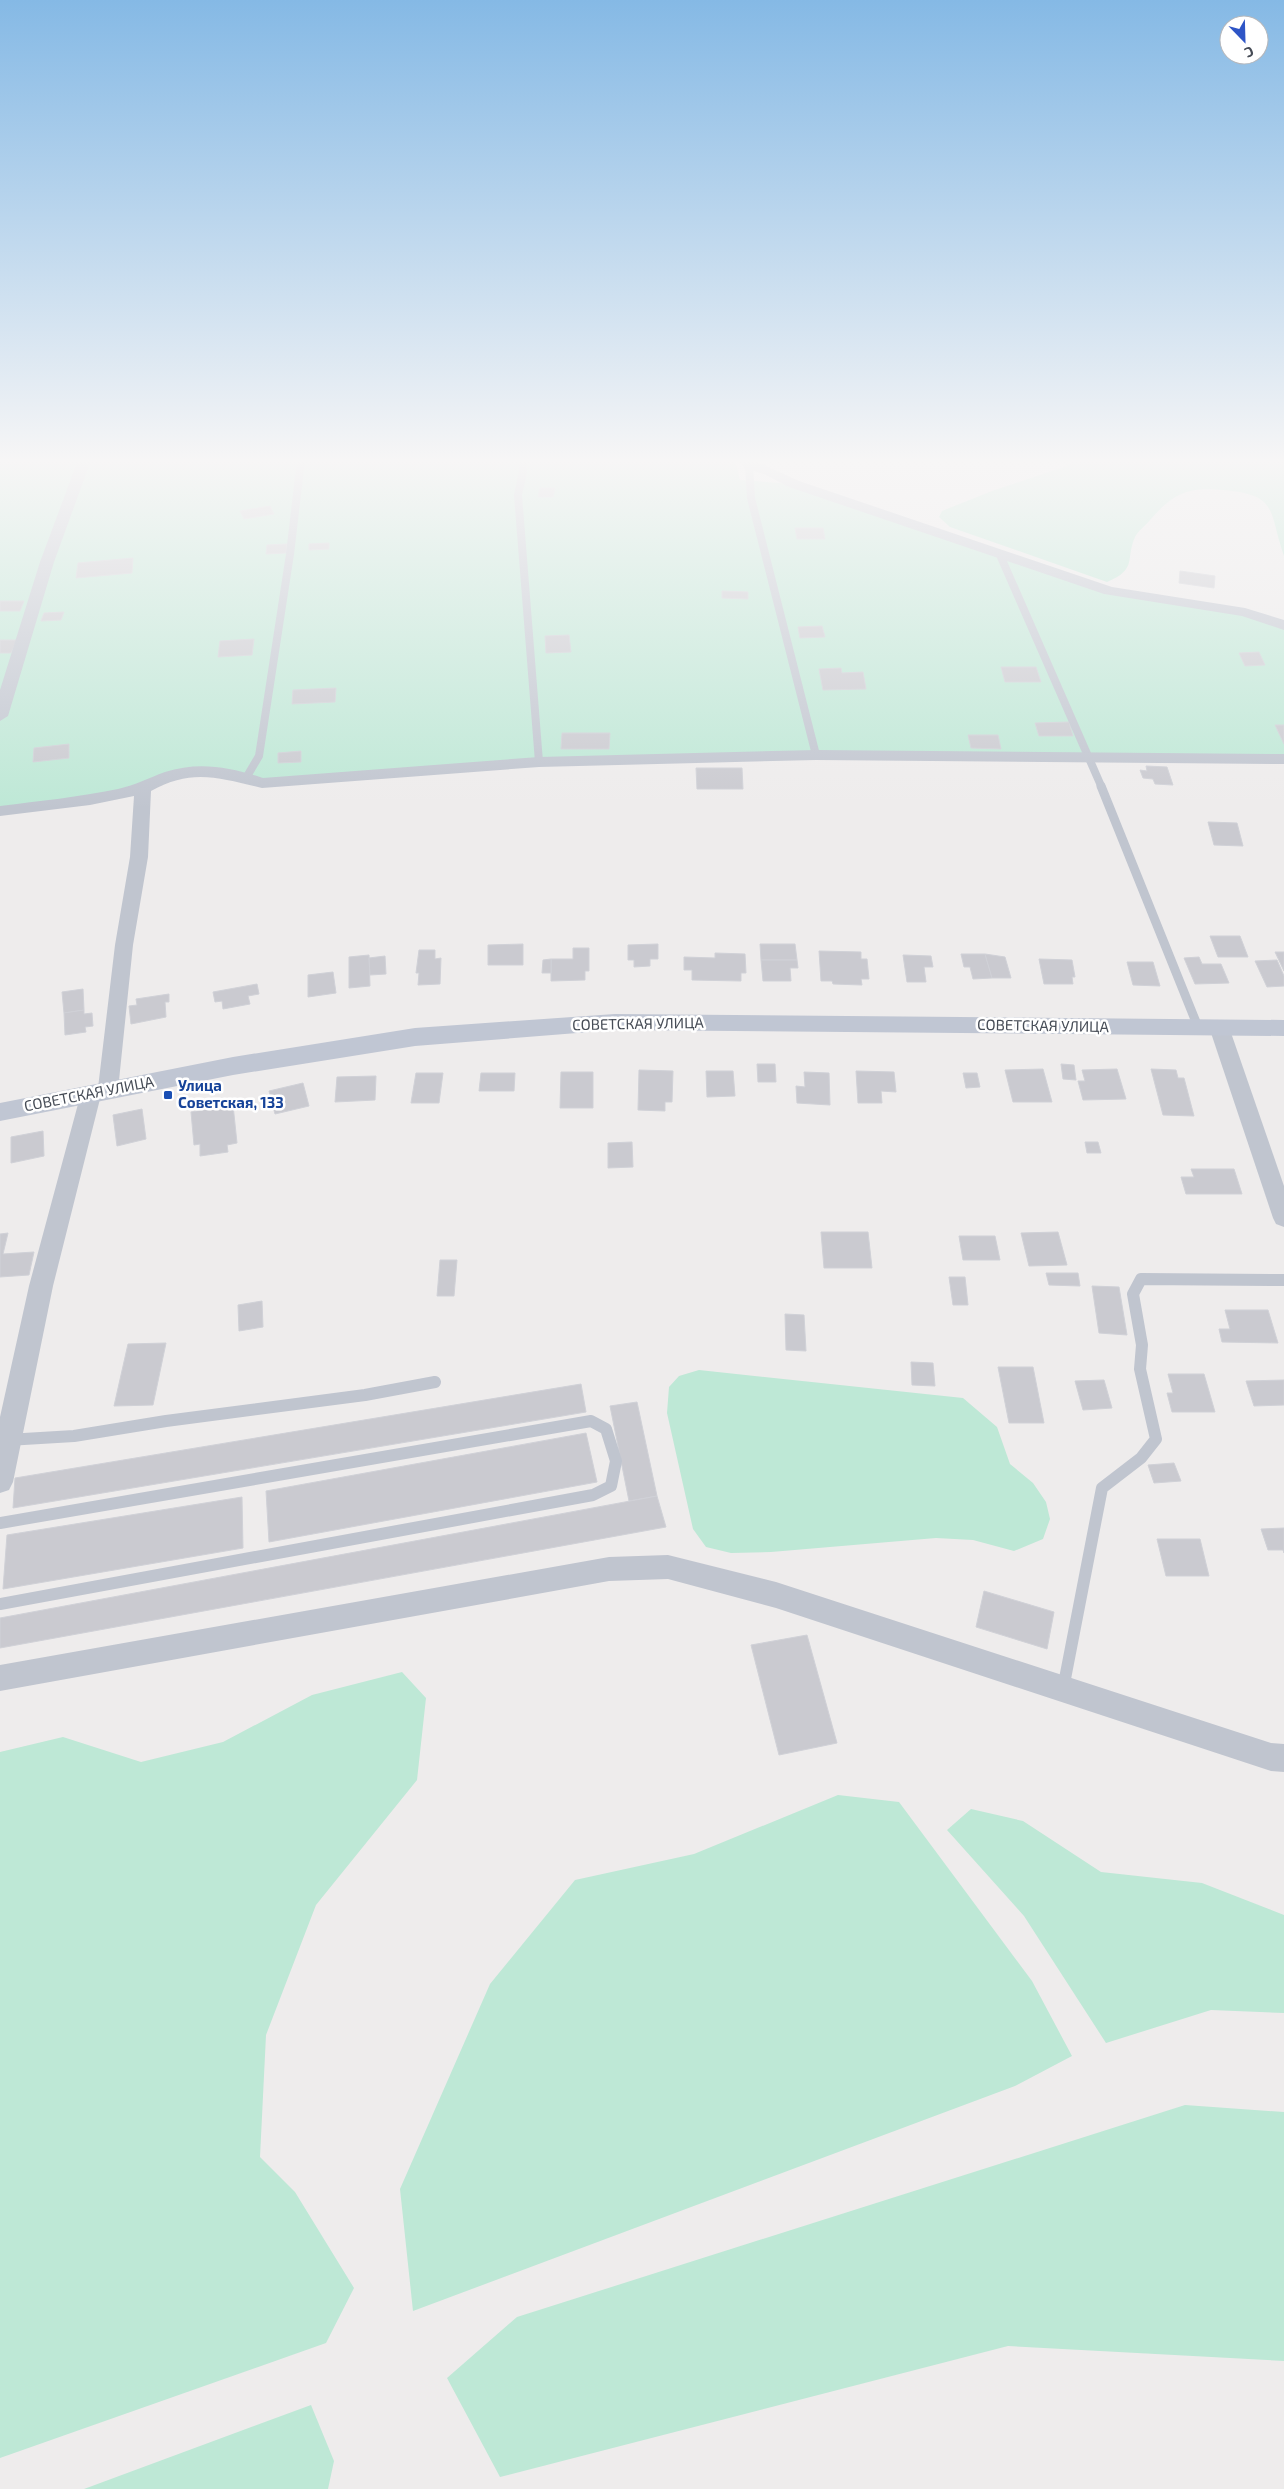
<svg xmlns="http://www.w3.org/2000/svg" width="1284" height="2489" font-family="'Exo 2',sans-serif">
<style>
.green{fill:#bee8d6}
.building{fill:#cacad0;stroke:#d0d1d7}
.lines{fill:none;stroke-linecap:round;stroke-linejoin:round}
.lane-far2{stroke:#c0c5cf;stroke-width:8}
.lane-far1{stroke:#c0c5cf;stroke-width:9}
.lane{stroke:#c0c5cf;stroke-width:12}
.street{fill:#c0c5cf;fill-rule:evenodd}
.secondary{fill:#c0c6d3;fill-rule:evenodd}
.transit-dot{fill:#1a4fb4;stroke:#fff;stroke-width:2}
.labels{text-anchor:middle;stroke-width:5;stroke-linejoin:round;paint-order:stroke}
.street-label{font-size:15px;fill:#464c56;stroke:#fff}
.transit-label{font-size:15px;font-weight:bold;fill:#164399;stroke:#fff;text-anchor:start}
</style>
<rect width="100%" height="100%" fill="#eeecec"/>
<!-- green -->
<g class="green">
<polygon points="0,460 735,460 740,480 794,484 1109,591 1245,612 1284,625 1284,759 816,755 539,762 262,783 185,771 143,789 0,811"/>
<path d="M 1078,460 L 1284,460 L 1284,556 C 1268,510 1279,495 1223,490 C 1187,487 1174,493 1150,520 C 1146,525 1138,531 1135,537 C 1125,559 1138,569 1107,582 L 950,527 L 939,517 L 942,511 L 992,491 L 1064,467 Z"/>
<polygon points="699,1370 963,1398 997,1427 1010,1464 1033,1483 1046,1502 1050,1519 1043,1539 1014,1551 973,1540 936,1538 771,1552 731,1553 706,1547 693,1529 667,1413 669,1387 679,1376"/>
<polygon points="402,1672 426,1698 417,1780 316,1905 266,2035 260,2157 295,2192 354,2288 326,2343 0,2458 0,1752 63,1737 141,1762 223,1742 312,1695"/>
<polygon points="838,1795 899,1802 1032,1981 1072,2056 1015,2086 413,2311 400,2189 490,1984 575,1880 694,1854"/>
<polygon points="971,1809 1023,1821 1101,1872 1202,1883 1284,1915 1284,2013 1211,2010 1106,2043 1024,1916 947,1830"/>
<polygon points="1185,2105 1284,2112 1284,2361 1008,2346 500,2477 447,2378 517,2317"/>
<polygon points="311,2405 334,2461 328,2489 84,2489"/>
</g>
<!-- building -->
<g class="building">
<polygon points="540,488 555,488 553,497 538,497"/>
<polygon points="270,506 274,514 244,519 240,511"/>
<polygon points="795,528 823,528 825,539 797,539"/>
<polygon points="329,543 329,549 309,550 309,544"/>
<polygon points="287,544 286,553 266,554 267,545"/>
<polygon points="133,558 132,573 76,578 78,563"/>
<polygon points="1180,571 1215,576 1214,588 1179,583"/>
<polygon points="722,591 748,592 748,599 722,598"/>
<polygon points="0,601 24,601 20,611 0,611"/>
<polygon points="64,612 61,620 41,621 44,613"/>
<polygon points="822,626 825,637 800,638 798,627"/>
<polygon points="569,635 571,652 546,653 545,636"/>
<polygon points="254,639 252,655 218,657 220,641"/>
<polygon points="0,640 17,640 11,653 0,653"/>
<polygon points="1259,652 1265,665 1245,666 1239,653"/>
<polygon points="1001,667 1036,667 1041,682 1005,682"/>
<polygon points="841,668 842,673 863,672 866,689 823,690 819,669"/>
<polygon points="336,688 335,702 292,704 293,690"/>
<polygon points="1069,722 1073,736 1039,736 1035,723"/>
<polygon points="1275,725 1284,725 1284,744"/>
<polygon points="562,733 610,733 609,749 561,749"/>
<polygon points="968,735 998,735 1001,749 971,748"/>
<polygon points="69,744 69,758 33,762 34,748"/>
<polygon points="301,751 301,762 278,763 278,753"/>
<polygon points="1146,766 1167,767 1173,785 1155,784 1153,779 1143,778 1140,770 1147,771"/>
<polygon points="696,768 742,768 743,789 697,789"/>
<polygon points="1208,822 1237,823 1243,846 1214,845"/>
<polygon points="1210,936 1240,936 1248,957 1218,957"/>
<polygon points="658,944 658,959 650,959 650,966 634,967 634,960 628,960 628,945"/>
<polygon points="760,944 795,944 797,960 761,960"/>
<polygon points="488,945 523,944 523,965 488,965"/>
<polygon points="573,948 589,948 589,971 585,971 585,980 551,981 551,959 573,959"/>
<polygon points="419,950 435,950 435,959 441,958 440,984 418,985 419,973 416,973"/>
<polygon points="819,951 861,952 861,959 867,959 869,979 861,979 862,985 833,984 832,981 821,981"/>
<polygon points="1275,952 1284,952 1284,971"/>
<polygon points="715,953 745,954 746,973 741,973 741,981 692,980 692,970 684,970 684,957 715,958"/>
<polygon points="961,954 985,954 992,978 973,979 970,967 964,967"/>
<polygon points="985,954 1005,957 1011,978 992,978"/>
<polygon points="369,955 370,986 349,988 349,957"/>
<polygon points="903,955 931,956 933,967 924,967 926,982 907,982"/>
<polygon points="385,956 386,974 370,975 369,958"/>
<polygon points="1199,957 1202,964 1221,964 1229,983 1195,984 1184,958"/>
<polygon points="551,959 551,973 542,973 543,960"/>
<polygon points="1039,959 1072,960 1075,977 1072,977 1073,984 1044,984"/>
<polygon points="761,960 797,960 798,968 790,968 791,981 763,981"/>
<polygon points="1277,960 1284,976 1284,986 1267,987 1255,961"/>
<polygon points="1127,962 1153,962 1160,986 1133,985"/>
<polygon points="333,972 336,993 308,997 308,975"/>
<polygon points="257,984 259,994 248,996 250,1004 223,1009 222,1001 215,1002 213,992"/>
<polygon points="83,989 84,1010 64,1013 62,992"/>
<polygon points="169,994 169,1002 165,1002 166,1017 131,1024 129,1006 137,1005 136,999"/>
<polygon points="84,1010 84,1014 92,1013 93,1026 85,1027 86,1032 65,1035 64,1013"/>
<polygon points="757,1064 775,1064 776,1082 758,1082"/>
<polygon points="1061,1064 1074,1065 1076,1080 1063,1079"/>
<polygon points="1043,1069 1052,1102 1013,1102 1005,1070"/>
<polygon points="1117,1069 1126,1099 1083,1100 1078,1081 1085,1081 1082,1070"/>
<polygon points="1151,1069 1176,1070 1178,1078 1184,1078 1194,1116 1163,1115"/>
<polygon points="639,1070 673,1071 672,1102 665,1102 665,1111 638,1110"/>
<polygon points="706,1071 733,1071 735,1096 707,1097"/>
<polygon points="856,1071 894,1072 896,1092 881,1091 882,1103 858,1103"/>
<polygon points="561,1072 593,1072 593,1108 560,1108"/>
<polygon points="804,1072 829,1073 830,1105 797,1103 796,1086 805,1087"/>
<polygon points="416,1073 443,1073 439,1103 411,1103"/>
<polygon points="481,1073 515,1073 514,1091 479,1091"/>
<polygon points="963,1073 977,1073 980,1087 966,1088"/>
<polygon points="376,1076 375,1100 335,1102 337,1077"/>
<polygon points="303,1083 309,1106 275,1114 269,1091"/>
<polygon points="233,1105 237,1143 227,1145 228,1152 200,1156 200,1144 194,1145 191,1112"/>
<polygon points="142,1109 146,1139 117,1146 113,1115"/>
<polygon points="43,1131 44,1156 11,1163 11,1137"/>
<polygon points="632,1142 633,1167 608,1168 608,1143"/>
<polygon points="1085,1142 1098,1142 1101,1153 1087,1153"/>
<polygon points="1191,1169 1234,1169 1242,1194 1186,1194 1181,1177 1194,1177"/>
<polygon points="821,1232 868,1232 872,1268 824,1268"/>
<polygon points="1058,1232 1067,1265 1029,1266 1021,1233"/>
<polygon points="8,1233 3,1254 34,1252 29,1275 0,1277 0,1234"/>
<polygon points="959,1236 995,1236 1000,1260 963,1260"/>
<polygon points="440,1260 457,1260 454,1296 437,1296"/>
<polygon points="1046,1273 1078,1273 1080,1286 1049,1285"/>
<polygon points="949,1277 965,1277 968,1305 953,1305"/>
<polygon points="1092,1286 1119,1287 1127,1335 1099,1333"/>
<polygon points="262,1301 263,1327 239,1331 238,1305"/>
<polygon points="1225,1310 1268,1310 1278,1343 1222,1342 1219,1329 1230,1329"/>
<polygon points="785,1314 804,1315 806,1351 786,1350"/>
<polygon points="166,1343 153,1405 114,1406 128,1344"/>
<polygon points="911,1362 933,1363 935,1386 912,1385"/>
<polygon points="998,1367 1033,1367 1044,1423 1009,1423"/>
<polygon points="1168,1374 1204,1374 1215,1412 1172,1412 1167,1393 1173,1393"/>
<polygon points="1104,1380 1112,1408 1083,1410 1075,1381"/>
<polygon points="1284,1380 1284,1405 1254,1406 1246,1381"/>
<polygon points="581,1384 586,1412 13,1508 15,1478"/>
<polygon points="637,1402 657,1496 629,1501 610,1406"/>
<polygon points="586,1433 597,1482 269,1542 266,1491"/>
<polygon points="1174,1463 1181,1481 1154,1483 1148,1465"/>
<polygon points="657,1496 666,1527 0,1648 0,1618"/>
<polygon points="242,1497 243,1548 3,1589 7,1535"/>
<polygon points="1284,1528 1284,1553 1283,1550 1268,1550 1261,1529"/>
<polygon points="1157,1539 1200,1539 1209,1576 1166,1576"/>
<polygon points="984,1591 1054,1612 1047,1649 976,1627"/>
<polygon points="807,1635 837,1743 779,1755 751,1645"/>
</g>
<g class="lines">
<!-- lane-far2 -->
<g class="lane-far2">
<polyline points="522,460 523,471 518,495 539,762"/>
<polyline points="749,465 751,498 816,755"/>
<polyline points="1000,555 1102,788"/>
<polyline points="246,778 259,756 290,554 301,460"/>
</g>
<!-- lane-far1 -->
<polyline class="lane-far1" points="1101,786 1198,1027"/>
<!-- lane -->
<g class="lane">
<polyline points="7,1440 74,1436 166,1421 365,1395 435,1382"/>
<polyline points="0,1523 591,1421 606,1429 616,1461 611,1486 593,1495 0,1604"/>
<polyline points="1063,1689 1102,1488 1141,1458 1156,1439 1140,1369 1142,1345 1133,1294 1141,1279 1284,1280"/>
</g>
<!-- street -->
<g class="street">
<polygon points="78,460 91,460 54,562 8,716 0,721 0,690 40,562"/>
<polygon points="740,460 753,460 799,481 1112,587 1245,608 1284,620 1284,630 1242,616 1104,594 789,487 766,475 744,468"/>
<path d="M 816,750 L 1284,754 L 1284,764 L 816,760 L 539,767 L 262,788 C 219,778 192,768 151,791 L 148,857 L 133,945 L 118,1090 L 115,1095 L 108,1097 L 101,1095 L 53,1286 L 13,1482 L 9,1490 L 0,1493 L 0,1417 L 29,1286 L 81,1093 L 84,1088 L 91,1086 L 98,1088 L 115,945 L 130,857 L 134,796 L 90,805 L 0,816 L 0,806 C 40,801 79,797 118,789 C 136,785 148,778 165,772 C 198,761 231,767 263,778 L 539,757 Z"/>
<polygon points="1219,1020 1226,1022 1229,1027 1284,1186 1284,1227 1276,1224 1273,1218 1209,1027 1212,1022"/>
<polygon points="668,1555 776,1582 1271,1743 1284,1744 1284,1772 1271,1771 776,1608 668,1579 609,1581 0,1691 0,1665 609,1557"/>
</g>
<!-- secondary -->
<polygon class="secondary" points="615,1014 1284,1020 1284,1036 615,1030 415,1046 233,1075 0,1121 0,1103 233,1057 415,1028"/>
</g>
<!-- sky -->
<linearGradient id="sky" x2="0" y2="1"><stop stop-color="#85b9e5"/><stop offset="0.57" stop-color="#f7f6f6"/><stop offset="1" stop-color="#f7f6f6" stop-opacity="0"/></linearGradient>
<rect width="1284" height="809" fill="url(#sky)"/>
<!-- markers -->
<rect class="transit-dot" x="163" y="1090" width="10" height="10" rx="2.5"/>
<g class="labels">
<!-- street labels -->
<g class="street-label">
<text transform="translate(638 1024) rotate(-1)" y="5">СОВЕТСКАЯ УЛИЦА</text>
<text transform="translate(1043 1026) rotate(1)" y="5">СОВЕТСКАЯ УЛИЦА</text>
<text transform="translate(89 1094) rotate(-11)" y="5">СОВЕТСКАЯ УЛИЦА</text>
</g>
<!-- transit labels -->
<g class="transit-label">
<text x="178" y="1091">Улица<tspan x="178" dy="17">Советская, 133</tspan></text>
</g>
</g>
<!-- north arrow -->
<g transform="translate(1244 40) rotate(157)"><circle r="24" fill="#ffffff" stroke="#b5b7bb"/>
<path d="M0-4L9 19L0 12L-9 19Z" fill="#2e55c6"/>
<text y="-8" font-size="14" font-weight="bold" text-anchor="middle" fill="#464c56">С</text>
</g>
</svg>
